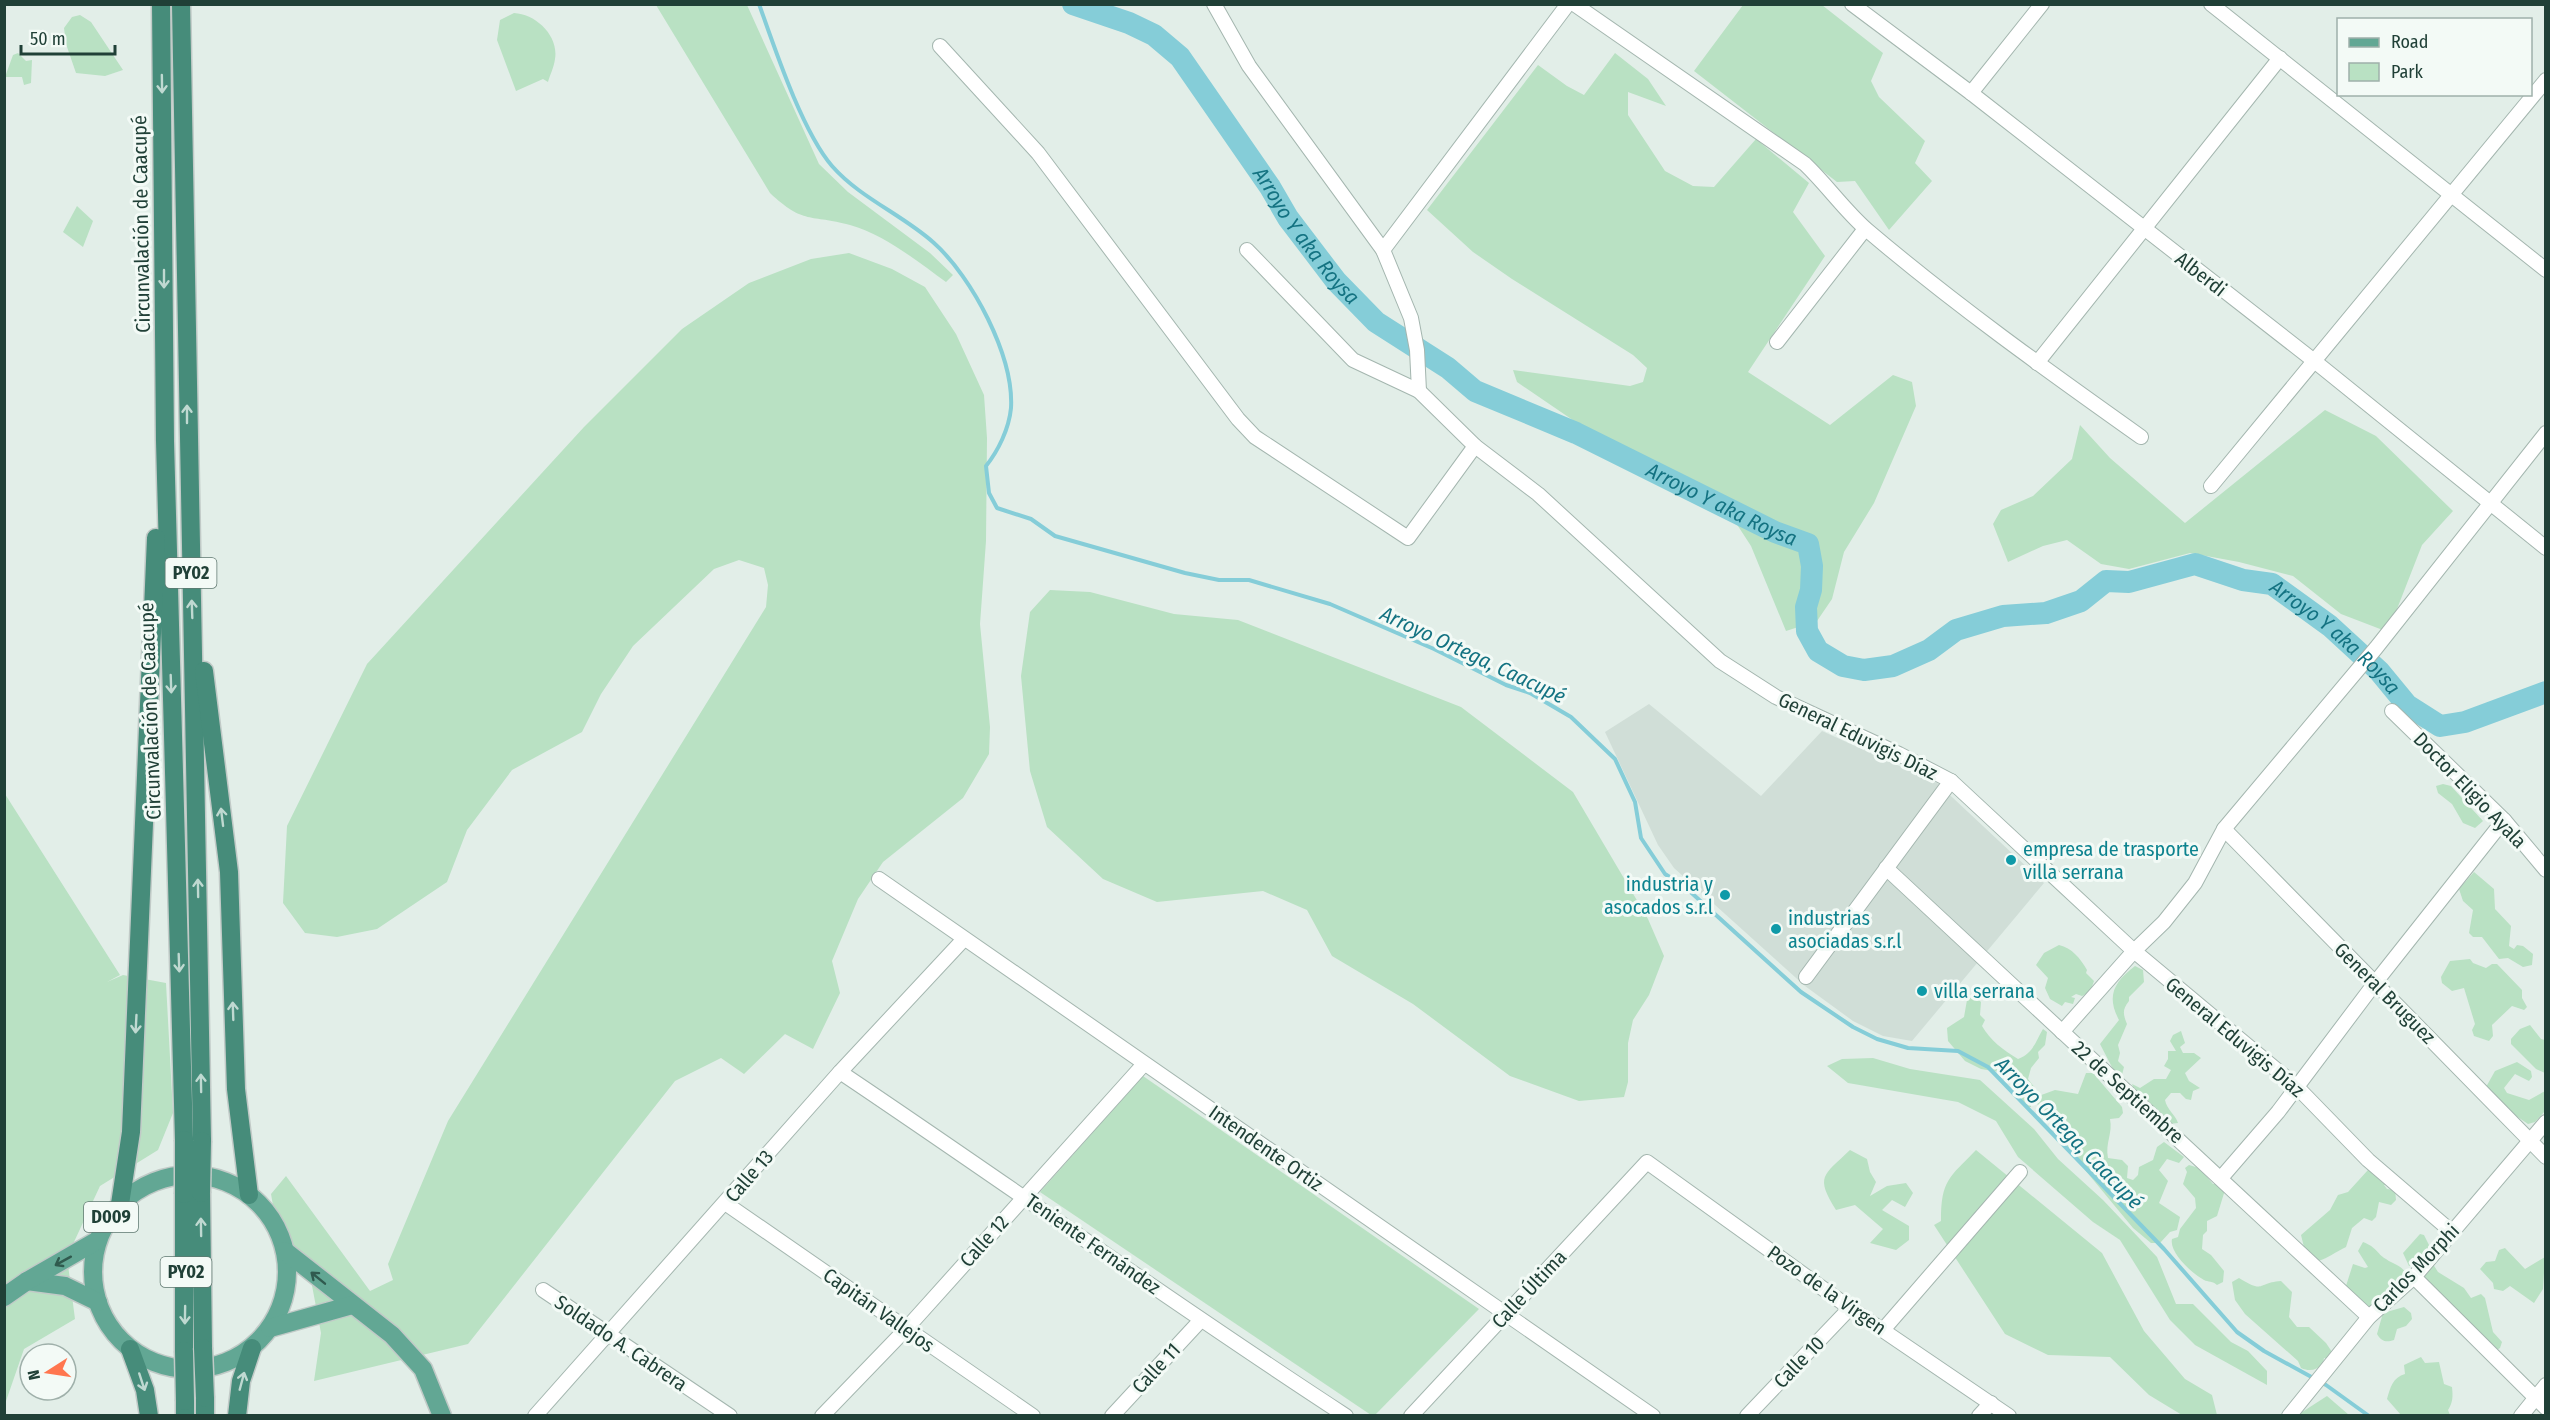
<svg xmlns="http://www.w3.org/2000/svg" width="2550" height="1420" font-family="'Fira Sans Condensed',sans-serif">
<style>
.built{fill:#d0ded7}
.green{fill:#b9e1c3}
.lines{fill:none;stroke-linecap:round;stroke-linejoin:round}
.stream{stroke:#85cdd8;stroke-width:4}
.river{stroke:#85cdd8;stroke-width:22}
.minor-casing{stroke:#a4b6af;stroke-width:16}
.primary-casing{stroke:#c1cac7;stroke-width:21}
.trunk-casing{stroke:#c1cac7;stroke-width:21}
.minor{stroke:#fff;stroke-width:14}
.primary{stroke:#62a794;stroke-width:18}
.trunk{stroke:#468c7a;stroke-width:18}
.trunk-bridge-casing{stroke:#c1cac7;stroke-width:21;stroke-linecap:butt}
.trunk-bridge{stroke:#468c7a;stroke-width:18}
.oneway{stroke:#bfd9d1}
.oneway2{stroke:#305a4e}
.culture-dot{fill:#0f9aa8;stroke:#f3faf6;stroke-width:2}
.labels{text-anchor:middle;stroke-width:6;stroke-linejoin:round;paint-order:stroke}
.shield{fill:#f3faf6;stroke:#5f7870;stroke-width:1.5}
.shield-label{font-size:18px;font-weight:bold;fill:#204037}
.street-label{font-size:20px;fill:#204037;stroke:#f3faf6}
.culture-label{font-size:20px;fill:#0d838f;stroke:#f3faf6;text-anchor:start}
.water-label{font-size:21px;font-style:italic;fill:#147382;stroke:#f3faf6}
</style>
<rect width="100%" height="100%" fill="#e2eee8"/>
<!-- built -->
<polygon class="built" points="1649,704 1761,796 1822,731 1937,783 2044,883 1912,1041 1883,1036 1853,1021 1805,986 1674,868 1658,845 1605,732"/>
<!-- green -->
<g class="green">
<path d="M 656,5 L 747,5 L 819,164 L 848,192 L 930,253 L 953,275 L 946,282 C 917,261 885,235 850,225 C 810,214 804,225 770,193 Z"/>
<polygon points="1743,5 1822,5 1883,53 1871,81 1879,97 1925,141 1915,163 1932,181 1889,230 1855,181 1837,182 1694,71"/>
<path d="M 514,13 C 536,14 559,36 555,59 C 554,67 550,75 548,82 L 543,79 L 516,91 L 497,40 L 500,20 Z"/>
<polygon points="80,15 91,22 123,70 105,76 76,73 66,44 58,46 65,36 64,28 72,17"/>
<polygon points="18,53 26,61 32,60 31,83 24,85 22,77 5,77 13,55"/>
<polygon points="1615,53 1648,79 1666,106 1628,92 1628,115 1665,171 1693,186 1714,187 1756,139 1809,183 1793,212 1825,256 1748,372 1830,425 1893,375 1912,382 1916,406 1874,503 1844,552 1832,599 1817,621 1786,631 1751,546 1736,523 1703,491 1602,440 1517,382 1513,370 1630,386 1643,382 1647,368 1633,355 1512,279 1473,252 1427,210 1538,65 1567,86 1584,95"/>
<polygon points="77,206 93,221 83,247 63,232"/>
<polygon points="849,253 892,269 925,287 956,334 984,395 987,438 986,541 980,624 990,727 989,754 963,798 883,862 858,899 832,961 840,993 813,1049 785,1034 744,1074 721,1058 675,1081 468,1344 314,1381 321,1333 310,1275 277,1228 271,1194 286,1176 370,1291 393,1280 388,1264 448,1121 766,607 768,585 764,568 739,560 714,569 633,646 601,694 582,732 512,770 467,830 447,882 377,929 337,937 305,933 283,903 287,826 367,664 584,427 682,329 749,283 811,259"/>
<polygon points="2325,410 2376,436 2453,511 2422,545 2388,632 2341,614 2293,576 2239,562 2190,553 2129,569 2101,564 2067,540 2043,546 2008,562 1993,524 2001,510 2033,496 2072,459 2080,425 2110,458 2185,523"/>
<polygon points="1050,590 1090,592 1174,614 1238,620 1461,707 1573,792 1648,919 1664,956 1649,995 1633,1020 1628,1043 1628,1082 1624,1097 1579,1101 1510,1076 1413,1004 1332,956 1307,910 1263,891 1157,902 1103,879 1047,827 1030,771 1021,676 1030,612"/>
<polygon points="2443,784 2451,786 2483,821 2475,828 2463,823 2452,804 2438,793 2436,786"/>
<polygon points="5,794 120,975 107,982 123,975 166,983 173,1113 158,1150 100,1186 67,1257 75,1319 24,1349 5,1404"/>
<polygon points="2474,872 2494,889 2495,909 2511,926 2509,946 2514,949 2517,945 2523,946 2533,954 2532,965 2523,967 2508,958 2499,959 2482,937 2473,937 2469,933 2473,910 2463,901 2459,889"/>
<path d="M 2059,945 C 2072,948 2080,958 2087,970 L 2086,973 L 2094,981 L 2090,992 L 2082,996 L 2076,994 L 2071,997 L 2075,998 L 2073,1004 L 2065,1002 L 2062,1006 L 2050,999 L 2045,988 L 2048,978 L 2036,965 L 2044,953 Z"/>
<polygon points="2470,959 2473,963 2486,968 2492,964 2497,964 2522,990 2522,998 2527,1007 2524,1010 2512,1006 2492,1025 2493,1036 2489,1041 2474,1036 2472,1030 2475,1024 2464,988 2452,991 2442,983 2441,977 2450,961"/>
<path d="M 2135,966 L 2143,970 L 2144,982 L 2129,997 L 2129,1001 C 2122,1010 2123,1014 2127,1024 L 2118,1045 L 2120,1053 L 2118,1061 L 2124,1067 L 2122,1075 L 2115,1073 L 2100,1044 L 2119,1020 C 2106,996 2114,982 2135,966 Z"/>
<path d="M 1974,995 L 1981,1002 L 1980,1015 L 1985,1020 L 1982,1026 C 1990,1040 2003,1050 2018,1059 C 2034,1053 2036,1040 2043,1029 L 2047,1032 L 2045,1045 L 2038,1052 L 2039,1058 L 2031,1068 L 2028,1079 L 2039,1093 L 2031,1096 L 2031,1107 L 2025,1107 L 2016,1085 L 1999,1072 L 1981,1069 L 1965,1061 L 1948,1041 L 1947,1028 L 1964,1017 L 1967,1000 Z"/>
<polygon points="2530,1025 2541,1039 2545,1040 2545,1073 2536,1069 2511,1044 2511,1039 2520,1029"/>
<path d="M 2181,1031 L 2185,1043 L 2180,1047 L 2183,1053 L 2194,1053 L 2201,1058 L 2185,1073 L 2189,1081 L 2200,1088 L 2193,1091 L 2191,1100 L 2186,1099 L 2180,1093 L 2171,1093 L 2165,1100 C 2167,1110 2175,1114 2178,1123 L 2169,1124 L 2136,1096 L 2132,1084 L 2140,1088 L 2154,1079 L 2166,1079 L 2171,1070 L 2164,1066 L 2168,1059 L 2168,1051 L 2176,1051 L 2170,1041 L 2173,1035 Z"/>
<polygon points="1873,1058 1910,1069 1980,1080 2034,1129 2058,1159 2103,1200 2157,1257 2176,1304 2193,1304 2231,1342 2248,1351 2267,1371 2267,1385 2195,1345 2170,1320 2120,1240 2093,1222 2018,1157 1996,1121 1958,1102 1848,1083 1827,1066 1842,1059"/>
<polygon points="2517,1062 2531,1071 2532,1077 2529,1081 2515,1074 2504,1088 2507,1093 2529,1100 2545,1091 2545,1111 2535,1122 2528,1124 2506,1109 2486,1087 2495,1071"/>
<path d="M 2086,1073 L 2093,1073 L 2122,1107 L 2123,1113 L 2119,1118 L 2110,1119 C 2113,1133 2105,1143 2108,1158 L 2122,1160 L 2128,1166 L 2127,1178 L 2133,1180 L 2138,1175 L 2139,1167 L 2153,1160 L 2157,1147 L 2164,1142 L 2184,1157 L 2179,1163 L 2167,1159 L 2159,1170 L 2168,1181 L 2159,1203 L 2180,1217 L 2177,1230 L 2170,1232 L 2160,1243 L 2151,1243 L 2133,1228 L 2076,1159 L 2033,1098 L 2055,1090 L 2078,1094 Z"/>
<polygon points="1143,1076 1479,1309 1375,1415 1371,1415 1040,1192"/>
<path d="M 1850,1150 L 1867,1159 L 1870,1172 L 1876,1182 L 1870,1196 L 1887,1186 L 1906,1183 L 1913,1193 L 1905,1207 L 1892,1200 L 1882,1210 L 1909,1226 L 1909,1240 L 1896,1250 L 1870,1243 L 1883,1229 L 1855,1205 L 1836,1210 C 1815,1176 1823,1176 1850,1150 Z"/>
<path d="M 1976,1150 L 2102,1253 L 2144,1331 L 2185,1379 L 2212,1395 L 2217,1415 L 2182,1415 L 2149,1395 L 2110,1357 L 2048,1355 L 2005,1334 L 1934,1225 L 1941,1221 C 1941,1180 1949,1178 1976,1150 Z"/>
<path d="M 2189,1165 L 2199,1168 L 2213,1184 L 2219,1184 L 2225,1190 L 2217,1216 L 2207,1221 L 2207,1231 L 2203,1235 L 2202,1249 L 2211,1255 L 2224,1271 L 2223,1282 L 2217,1285 C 2213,1281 2208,1282 2204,1280 C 2191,1273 2169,1252 2172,1239 L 2178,1237 L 2180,1229 L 2196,1208 L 2195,1198 L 2183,1184 L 2187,1172 L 2185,1168 Z"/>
<path d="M 2368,1170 L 2379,1170 L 2389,1184 L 2384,1185 L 2387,1189 L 2395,1190 L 2396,1200 L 2391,1205 L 2379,1202 L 2376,1217 L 2372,1221 L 2364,1218 L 2352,1228 L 2346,1247 C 2335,1252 2329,1258 2318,1261 L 2304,1247 L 2301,1235 L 2330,1210 L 2338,1195 L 2348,1192 Z"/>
<polygon points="2420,1234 2424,1235 2430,1247 2418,1263 2409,1266 2403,1253"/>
<path d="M 2363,1242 C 2378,1248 2376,1253 2386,1259 C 2394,1265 2400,1264 2406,1273 L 2404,1280 L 2372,1307 L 2366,1309 L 2345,1289 L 2353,1264 L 2365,1268 L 2368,1267 L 2358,1251 Z"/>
<polygon points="2505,1248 2525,1269 2545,1257 2543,1289 2534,1303 2510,1286 2503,1291 2494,1289 2493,1283 2480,1269 2486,1262 2495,1261 2499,1250"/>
<polygon points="2431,1261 2438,1272 2464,1288 2471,1298 2481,1294 2485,1298 2493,1332 2502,1342 2500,1348 2492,1353 2472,1325 2468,1324 2423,1278 2420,1265"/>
<path d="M 2239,1278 C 2265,1294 2256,1283 2281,1281 L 2292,1292 L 2289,1317 L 2297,1327 L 2309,1327 L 2326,1343 L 2334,1355 L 2330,1360 L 2324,1358 L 2323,1364 C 2316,1370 2310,1372 2301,1368 L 2298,1361 L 2245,1314 L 2235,1300 L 2232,1282 Z"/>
<path d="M 2404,1307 L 2411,1313 L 2412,1319 L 2406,1326 L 2397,1329 L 2394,1340 C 2386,1343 2381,1341 2377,1334 L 2383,1313 Z"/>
<path d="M 2421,1357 L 2425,1363 L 2439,1362 L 2444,1384 L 2452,1387 C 2453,1397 2453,1402 2448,1410 L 2450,1415 L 2401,1415 L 2387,1399 C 2390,1388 2393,1377 2405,1374 L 2404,1365 Z"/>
<polygon points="2327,1396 2349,1415 2296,1416"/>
</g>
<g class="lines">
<!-- stream -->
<path class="stream" d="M 759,4 C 775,49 802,131 832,166 C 860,198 903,215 934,243 C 972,277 1014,356 1011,408 C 1009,429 998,451 986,466 L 989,493 L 997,508 L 1031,519 L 1055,536 L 1185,573 L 1219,580 L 1249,580 L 1330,604 L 1434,649 L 1506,685 L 1530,693 L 1571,717 L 1615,759 L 1635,802 L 1641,838 L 1665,874 L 1685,887 L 1801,992 L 1853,1027 L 1877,1039 L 1908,1048 L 1958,1051 L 1988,1067 L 2164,1249 L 2237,1332 L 2264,1351 L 2326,1385 L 2369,1416"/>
<!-- river -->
<path class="river" id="s1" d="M 1073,4 L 1129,23 L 1154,35 L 1180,57 L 1270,187 L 1288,218 L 1336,281 L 1376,322 L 1448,368 L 1475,391 L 1576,433 L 1775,532 L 1808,544 L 1812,566 L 1811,590 L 1806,607 L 1807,631 L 1818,651 L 1843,666 L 1864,670 L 1893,666 L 1929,650 L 1956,630 L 2003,616 L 2046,613 L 2081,601 L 2106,581 L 2129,582 L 2195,564 L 2243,580 L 2272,584 L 2330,626 L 2379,671 L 2407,705 L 2440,726 L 2465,722 L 2546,692"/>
<!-- minor casing -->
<g class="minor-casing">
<g id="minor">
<polyline points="1214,4 1249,66 1383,250 1411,318 1417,350 1419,391"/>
<path d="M 1574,4 L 1805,164 C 1827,185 1845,211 1867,230 C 1954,304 2048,371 2141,437"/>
<polyline points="1852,4 1971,93 2313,360 2546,548"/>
<polyline points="2211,4 2546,270"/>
<polyline points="940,46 1038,153 1238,419 1255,437 1408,538 1475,446"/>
<polyline points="1971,93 2042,4"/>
<polyline points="1247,250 1353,360 1419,391 1475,446 1538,494 1720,661 1776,697 1899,754 1951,781 2134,951 2296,1086 2368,1160 2452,1232"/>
<polyline points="1383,250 1568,4"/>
<polyline points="1777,342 1865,229"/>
<polyline points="2037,363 2280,58"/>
<polyline points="2211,486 2546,80"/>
<polyline points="2392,711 2504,820 2546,870"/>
<polyline points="2224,829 2546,1157"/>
<polyline points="1886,868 2369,1317"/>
<polyline points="879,879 1653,1416"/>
<polyline points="1806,977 1951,781"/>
<polyline points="2062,1032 2134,951 2164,922 2195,883 2224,829 2376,648 2546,433"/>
<path d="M 840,1072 C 1010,1186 1175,1305 1346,1416"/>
<polyline points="2221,1178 2278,1112 2375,983 2504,820"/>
<polyline points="725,1203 1033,1416"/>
<polyline points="2414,1277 2546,1408"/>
<polyline points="543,1290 730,1416"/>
<polyline points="1883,1330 2020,1172"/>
<polyline points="535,1416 840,1072 964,939"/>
<polyline points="822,1416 906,1329 1144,1064"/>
<polyline points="1112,1416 1200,1321"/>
<polyline points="1411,1416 1647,1162 1850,1308 2009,1416"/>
<polyline points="1747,1416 1850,1308"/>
<polyline points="1979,1416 1991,1403"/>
<polyline points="2289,1416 2369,1317 2414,1277 2546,1122"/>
<polyline points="2521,1416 2546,1385"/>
</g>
</g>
<!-- primary casing -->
<g class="primary-casing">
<g id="primary">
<circle cx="190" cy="1272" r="97"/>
<polyline points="285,1251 392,1335 423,1369 442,1416"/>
<polyline points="27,1281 65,1286 98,1302"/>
<polyline points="4,1297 27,1281 98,1240"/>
<polyline points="270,1328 352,1305"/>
</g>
</g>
<!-- trunk casing -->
<g class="trunk-casing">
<g id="trunk">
<polyline points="161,4 165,441 184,1140"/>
<polyline points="181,4 202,1141"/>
<polyline points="204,671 229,872 236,1089 249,1195"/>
<polyline points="201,1193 203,1348"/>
<polyline points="184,1194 184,1351"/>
<polyline points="120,1204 131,1132 156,538"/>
<polyline points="130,1349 145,1390 149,1416"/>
<polyline points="205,1398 205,1416"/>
<polyline points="185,1401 185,1416"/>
<polyline points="237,1416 241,1381 252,1348"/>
</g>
</g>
<!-- minor -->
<use href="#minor" class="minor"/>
<!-- primary -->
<use href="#primary" class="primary"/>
<!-- trunk -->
<use href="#trunk" class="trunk"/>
<!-- trunk-bridge casing -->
<g class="trunk-bridge-casing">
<g id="trunk-bridge">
<polyline points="201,1193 202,1141"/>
<polyline points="184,1194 184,1140"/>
<polyline points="203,1348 205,1398"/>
<polyline points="184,1351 185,1401"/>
</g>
</g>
<!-- trunk-bridge -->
<use href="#trunk-bridge" class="trunk-bridge"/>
</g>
<!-- one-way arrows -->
<defs><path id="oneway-shaft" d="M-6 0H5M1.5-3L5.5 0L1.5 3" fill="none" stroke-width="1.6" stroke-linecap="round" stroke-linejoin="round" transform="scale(1.5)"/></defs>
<g class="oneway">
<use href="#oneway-shaft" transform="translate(162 84) rotate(89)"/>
<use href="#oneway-shaft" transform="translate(164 279) rotate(90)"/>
<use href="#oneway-shaft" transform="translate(187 414) rotate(-90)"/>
<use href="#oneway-shaft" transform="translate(192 609) rotate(-92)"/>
<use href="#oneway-shaft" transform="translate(171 684) rotate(88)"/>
<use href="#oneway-shaft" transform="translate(222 817) rotate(-97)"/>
<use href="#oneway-shaft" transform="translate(198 888) rotate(-91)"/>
<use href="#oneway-shaft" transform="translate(179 963) rotate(88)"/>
<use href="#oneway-shaft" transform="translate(233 1011) rotate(-92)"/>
<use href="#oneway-shaft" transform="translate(136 1024) rotate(93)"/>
<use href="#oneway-shaft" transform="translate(201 1083) rotate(-91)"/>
<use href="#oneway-shaft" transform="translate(201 1227) rotate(-91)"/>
<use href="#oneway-shaft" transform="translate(185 1315) rotate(91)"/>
<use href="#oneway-shaft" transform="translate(242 1381) rotate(-75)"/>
<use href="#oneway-shaft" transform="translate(142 1382) rotate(72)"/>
</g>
<g class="oneway2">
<use href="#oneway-shaft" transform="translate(63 1261) rotate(151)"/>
<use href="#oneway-shaft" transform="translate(318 1278) rotate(-141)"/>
</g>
<!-- markers -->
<g class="culture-dot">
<circle cx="2011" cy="860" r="6"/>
<circle cx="1725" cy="895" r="6"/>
<circle cx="1776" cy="929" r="6"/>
<circle cx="1922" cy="991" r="6"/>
</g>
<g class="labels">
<!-- shield labels -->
<g class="shield">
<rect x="165.5" y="558" width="51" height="30" rx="4.5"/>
<rect x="84" y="1202" width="54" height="30" rx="4.5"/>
<rect x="160.5" y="1257" width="51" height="30" rx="4.5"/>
</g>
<g class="shield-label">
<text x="191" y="579">PY02</text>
<text x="111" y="1223">D009</text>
<text x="186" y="1278">PY02</text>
</g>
<!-- street labels -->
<g class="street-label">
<text transform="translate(141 224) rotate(-91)" y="7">Circunvalación de Caacupé</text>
<text transform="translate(2201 274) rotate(38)" y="7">Alberdi</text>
<text transform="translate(150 711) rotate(-92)" y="7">Circunvalación de Caacupé</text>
<text transform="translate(1858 736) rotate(26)" y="7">General Eduvigis Díaz</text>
<text transform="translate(2470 790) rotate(46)" y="7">Doctor Eligio Ayala</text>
<text transform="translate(2385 993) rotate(45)" y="7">General Bruguez</text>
<text transform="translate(2235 1037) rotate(40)" y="7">General Eduvigis Díaz</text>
<text transform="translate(2128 1092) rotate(42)" y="7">22 de Septiembre</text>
<text transform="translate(1266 1148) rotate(35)" y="7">Intendente Ortiz</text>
<text transform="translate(749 1176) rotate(-49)" y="7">Calle 13</text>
<text transform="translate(984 1241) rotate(-48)" y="7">Calle 12</text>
<text transform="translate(1093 1244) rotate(35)" y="7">Teniente Fernández</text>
<text transform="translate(2416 1268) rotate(-46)" y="7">Carlos Morphi</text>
<text transform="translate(1529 1289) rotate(-47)" y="7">Calle Última</text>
<text transform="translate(1827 1290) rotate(35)" y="7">Pozo de la Virgen</text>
<text transform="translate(879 1310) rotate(35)" y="7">Capitán Vallejos</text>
<text transform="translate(621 1343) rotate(34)" y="7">Soldado A. Cabrera</text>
<text transform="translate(1799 1362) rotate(-46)" y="7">Calle 10</text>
<text transform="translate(1156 1368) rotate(-47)" y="7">Calle 11</text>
</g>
<!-- culture labels -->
<g class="culture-label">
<text x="2023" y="856">empresa de trasporte<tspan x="2023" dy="23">villa serrana</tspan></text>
<text x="1713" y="891" text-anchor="end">industria y<tspan x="1713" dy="23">asocados s.r.l</tspan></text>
<text x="1788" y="925">industrias<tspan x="1788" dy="23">asociadas s.r.l</tspan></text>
<text x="1934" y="998">villa serrana</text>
</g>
<!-- water labels -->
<g class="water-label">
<text dy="7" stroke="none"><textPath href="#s1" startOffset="340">Arroyo Y aka Roysa</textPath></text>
<text dy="7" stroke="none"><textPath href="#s1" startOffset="844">Arroyo Y aka Roysa</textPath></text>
<text dy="7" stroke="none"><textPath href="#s1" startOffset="1618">Arroyo Y aka Roysa</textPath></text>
<text transform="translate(1473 655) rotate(25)" y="7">Arroyo Ortega, Caacupé</text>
<text transform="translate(2069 1133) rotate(46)" y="7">Arroyo Ortega, Caacupé</text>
</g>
</g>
<!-- border -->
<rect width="2550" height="1420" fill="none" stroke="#204037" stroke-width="12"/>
<!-- legend -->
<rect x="2337" y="18" width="195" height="78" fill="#f3faf6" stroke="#9fb0aa" stroke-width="1.5"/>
<rect x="2349" y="38" width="30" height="9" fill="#62a794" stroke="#9fb0aa" stroke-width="1.5"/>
<text x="2391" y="48" font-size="18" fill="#204037">Road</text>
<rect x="2349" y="63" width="30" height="18" fill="#b9e1c3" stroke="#9fb0aa" stroke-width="1.5"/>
<text x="2391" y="78" font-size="18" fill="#204037">Park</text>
<!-- north arrow -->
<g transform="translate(48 1372) rotate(258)"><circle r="28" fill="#f3faf6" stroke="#9fb0aa" stroke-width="1.5"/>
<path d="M0-4.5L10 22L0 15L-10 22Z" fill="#ff764f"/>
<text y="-9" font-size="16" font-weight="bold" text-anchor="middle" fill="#204037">N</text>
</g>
<!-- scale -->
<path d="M21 45v9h94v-9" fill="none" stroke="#204037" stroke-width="3"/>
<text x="30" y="45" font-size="18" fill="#204037" stroke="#f3faf6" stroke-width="4.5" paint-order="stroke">50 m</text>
</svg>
